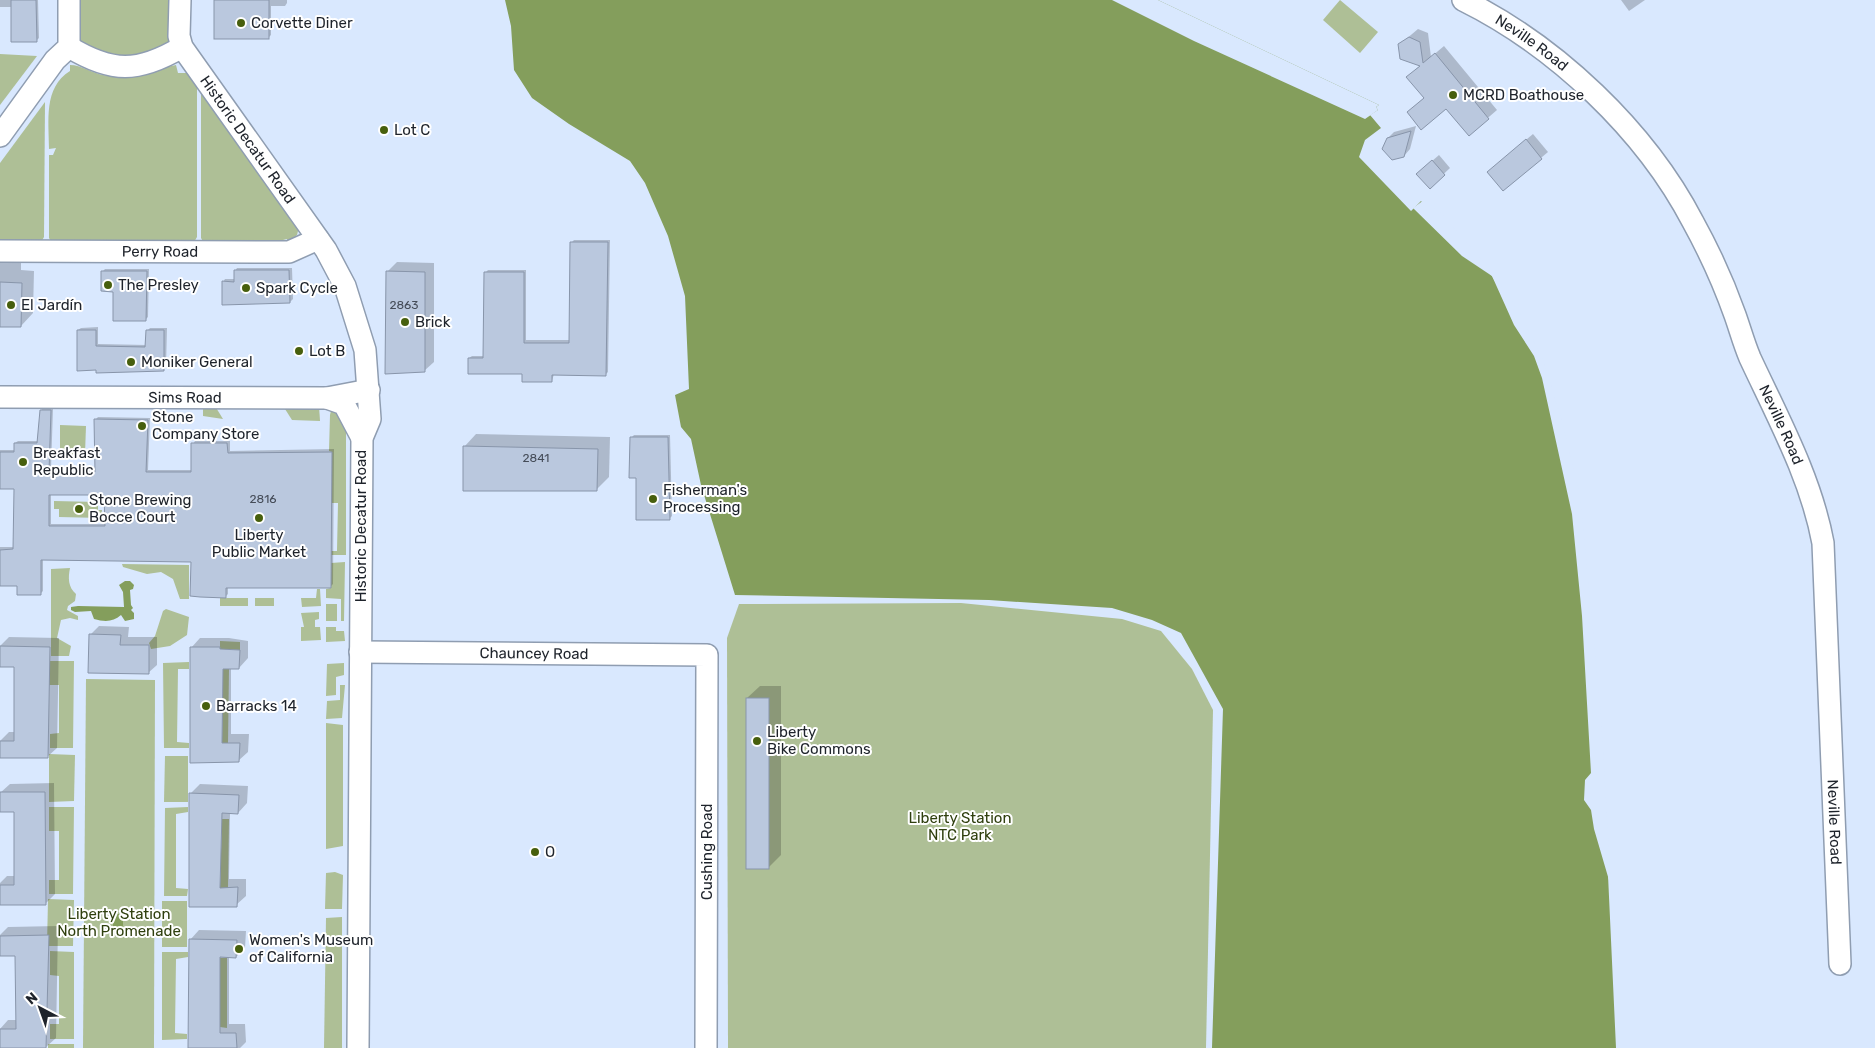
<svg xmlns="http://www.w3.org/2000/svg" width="1875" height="1048" font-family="Rubik,sans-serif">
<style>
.green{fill:#aebf96}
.water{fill:#849e5c}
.pier{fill:#d9e8fe}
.shadow{fill:#0003;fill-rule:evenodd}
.building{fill:#bac8de;stroke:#8895aa;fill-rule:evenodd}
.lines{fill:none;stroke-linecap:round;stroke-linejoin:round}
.minor-casing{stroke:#8f9db1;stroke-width:24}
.minor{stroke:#fff;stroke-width:21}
.poi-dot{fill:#475f0d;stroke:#fff;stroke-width:2}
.labels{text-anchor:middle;stroke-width:4;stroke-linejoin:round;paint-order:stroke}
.number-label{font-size:12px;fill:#454c58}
.poi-label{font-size:15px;fill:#1e232b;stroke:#fff;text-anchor:start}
.street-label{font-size:15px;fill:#1e232b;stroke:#fff}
.park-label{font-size:15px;fill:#2f3f0e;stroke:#fff}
</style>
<rect width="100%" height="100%" fill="#d9e8fe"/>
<!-- green -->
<g class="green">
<polygon points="79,0 171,0 171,44 144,56 108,57 79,43"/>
<polygon points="1340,0 1378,32 1360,53 1323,20"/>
<polygon points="0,54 37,56 0,105"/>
<path d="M 70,65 C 81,65 92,73 103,75 C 132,80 149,71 176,65 L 178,73 L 187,73 L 197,86 L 197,237 L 193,244 L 52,243 L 49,238 L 49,155 L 53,155 L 56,148 L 49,149 C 49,121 43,88 70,71 Z"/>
<polygon points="201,85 299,227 297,235 288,242 287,239 283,240 285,243 205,245 201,238"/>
<polygon points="45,102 44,237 40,244 0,243 0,163"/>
<polygon points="203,406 215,406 223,419 203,416"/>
<polygon points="319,406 320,421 292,420 285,409"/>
<polygon points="332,406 346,422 346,555 331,555 331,551 337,551 338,503 331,503 332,452 329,451 330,415"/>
<polygon points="60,425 86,426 85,454 60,455"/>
<polygon points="54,501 98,502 98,510 102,510 101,518 59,517 59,509 54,509"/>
<polygon points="345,562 344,621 341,621 341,599 326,598 326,589 331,588 331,563"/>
<polygon points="122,564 189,565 189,599 180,599 173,579 161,572 147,574 123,567"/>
<path d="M 70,568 C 68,578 68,587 76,594 L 75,601 L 68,606 L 67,610 L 78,616 L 78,620 L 70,618 L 61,620 L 57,638 L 71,646 L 69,656 L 51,656 L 51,569 Z"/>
<polygon points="317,589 320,589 321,606 302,607 301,598 316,598"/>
<rect x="220" y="598" width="28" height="8"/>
<rect x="255" y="598" width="19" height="8"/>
<polygon points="961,603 1122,619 1161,631 1192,669 1213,710 1206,1048 728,1048 727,638 739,604"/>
<rect x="326" y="604" width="11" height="17"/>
<polygon points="166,609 189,617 187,635 170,646 151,649 149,643 155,636 163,611"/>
<polygon points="319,612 319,619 315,620 315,627 320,627 321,640 301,641 301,627 304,627 301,613"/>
<polygon points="326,627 336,627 336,631 344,631 345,641 326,642"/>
<polygon points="220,641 240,642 240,650 220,649"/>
<polygon points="50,661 74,661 73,748 50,748 50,734 59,733 59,685 49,685"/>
<polygon points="189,662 189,669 178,669 177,742 189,743 189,748 164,748 163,663"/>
<polygon points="344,663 344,675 336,677 336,695 326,696 327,664"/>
<polygon points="223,669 229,669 228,743 222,743"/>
<polygon points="86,679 155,680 154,1048 83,1048"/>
<polygon points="340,685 345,685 342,718 326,719 327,701 340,700"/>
<polygon points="326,723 343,725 343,846 326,849"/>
<polygon points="49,754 75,755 74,801 49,802"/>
<polygon points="165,756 188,756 188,802 164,802"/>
<polygon points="49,807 74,807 73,894 49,894 49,880 59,880 59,831 49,831"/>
<polygon points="188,807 188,812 176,814 176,888 188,889 187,896 164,896 165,808"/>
<polygon points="222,819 229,819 228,888 220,888"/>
<polygon points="335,872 343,875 342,909 325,909 326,873"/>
<polygon points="48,899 74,900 73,946 47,946"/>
<rect x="162" y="901" width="25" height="46"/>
<polygon points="342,917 342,1048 324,1048 326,918"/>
<polygon points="50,951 74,952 74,1039 50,1039 50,1024 59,1024 59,976 50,975"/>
<polygon points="162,952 188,952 188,957 176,959 175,1033 187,1034 187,1039 162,1040"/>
<polygon points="220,958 227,958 227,1028 220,1027"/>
<rect x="48" y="1044" width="26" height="4"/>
</g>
<!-- water -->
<g class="water">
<polygon points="505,0 1158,0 1379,105 1376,107 1378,110 1370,115 1381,128 1365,140 1359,157 1411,211 1421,201 1492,276 1540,360 1578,496 1606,832 1616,1048 1212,1048 1223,709 1181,633 1152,620 1112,608 989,600 735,595 701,485 691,439 681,427 675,395 689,389 685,296 668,236 645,183 630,161 569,124 532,98 514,70 511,26"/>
<path d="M 125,581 L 130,581 L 134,585 L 133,589 L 130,590 L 131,605 L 133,608 L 131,610 L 134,613 L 134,619 L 125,621 L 121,615 C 113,622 105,622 94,619 L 91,611 L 75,612 L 71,610 L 71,607 L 78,606 L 124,607 L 123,592 L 119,585 Z"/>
<rect x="113" y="914" width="10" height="18"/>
</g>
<!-- pier -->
<g class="pier">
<polygon points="1112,0 1158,0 1379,105 1376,107 1378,110 1365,119 1194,41"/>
<polygon points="1424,200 1442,214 1494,274 1520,314 1543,359 1563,425 1580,496 1601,715 1611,887 1594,829 1591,810 1584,800 1585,780 1591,773 1582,616 1572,514 1542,378 1534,356 1514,325 1492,276 1462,256 1413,208"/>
</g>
<!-- shadow -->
<g class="shadow">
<polygon points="0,0 38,0 39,38 37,40 13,7 0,7"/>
<polygon points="215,0 287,0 287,3 285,6 271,6 271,35 268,38"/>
<polygon points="1621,0 1645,0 1629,11"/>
<polygon points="1418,29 1428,33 1431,57 1444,46 1497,110 1469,134 1447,107 1408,112 1425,97 1416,69 1421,65 1399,45"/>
<polygon points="1416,126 1410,149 1404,156 1388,138 1394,132"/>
<polygon points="1533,134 1548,152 1504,189 1495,166"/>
<polygon points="1439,155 1450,168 1430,187 1424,168"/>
<polygon points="574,240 610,240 608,372 606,374 554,374 552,381 469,358 472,356 485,356 485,273 488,270 526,270 526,340 570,340 571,243"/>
<polygon points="0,258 21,258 21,270 34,271 33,313 21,326 0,325"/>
<polygon points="397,262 434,263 434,362 424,371 387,272"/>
<polygon points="237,268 292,268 293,299 290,302 223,303 223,282 225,279 235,279 235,271"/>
<polygon points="105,269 149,269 148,317 146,319 114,290 102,272"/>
<polygon points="98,327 98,344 147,345 147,331 150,328 167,328 166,367 163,370 97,372 78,330 81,328"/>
<path d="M 44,407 L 53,408 L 51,469 L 96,470 L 95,420 L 98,417 L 150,418 L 148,470 L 192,470 L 193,444 L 195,441 L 230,441 L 230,451 L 334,449 L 333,584 L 330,587 L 228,587 L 228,594 L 225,597 L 192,561 L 43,559 L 43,591 L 40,594 L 18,585 L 0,585 L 0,547 L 14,547 L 16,488 L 0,488 L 0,450 L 15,450 L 15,443 L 18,441 L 38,441 L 41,410 ZM 106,493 L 106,524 L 51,524 L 51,494 Z"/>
<polygon points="476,434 610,437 609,477 596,490 464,447"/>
<polygon points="634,435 670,435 672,516 669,519 638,477 631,438"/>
<polygon points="99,626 129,627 128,637 157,637 157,665 148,673 90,635"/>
<polygon points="9,637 59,638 57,748 47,757 0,757 0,741 9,732 15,732 15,666 0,666 0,646"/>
<polygon points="200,638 229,638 248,641 248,658 239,668 231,668 231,734 249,734 248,752 238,761 191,762 191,648"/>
<polygon points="760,686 781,686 781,855 768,868 747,698"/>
<polygon points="54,783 55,894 45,904 0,904 0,883 7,876 15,876 15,811 0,793 10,784"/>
<polygon points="200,784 248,786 247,803 238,813 230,813 229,879 246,879 246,896 236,905 190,905 190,794"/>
<polygon points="58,926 56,1038 46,1047 0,1047 0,1029 8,1020 17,1020 17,955 0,955 0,935 8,927"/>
<polygon points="199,930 246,931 245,948 236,957 229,957 229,1024 245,1024 246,1042 240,1048 189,1048 190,940"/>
</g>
<!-- building -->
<g class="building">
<polygon points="11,0 36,0 37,42 11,42"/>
<rect x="214" y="0" width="55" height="39"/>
<polygon points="1409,37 1420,42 1423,63 1435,53 1489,119 1469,136 1446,109 1421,130 1407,112 1424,98 1406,77 1420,66 1400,59 1398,44"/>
<polygon points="1411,131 1404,157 1392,160 1382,149 1387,138"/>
<polygon points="1526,139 1542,159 1503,191 1487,172"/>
<polygon points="1432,160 1445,175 1430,189 1416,174"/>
<polygon points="570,242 608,242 606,376 552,375 552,382 522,382 522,374 468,374 468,358 483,358 484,272 524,272 524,343 569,343"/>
<polygon points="234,270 289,270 290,303 222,305 222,281 234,282"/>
<polygon points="101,271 147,271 146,321 113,321 113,292 101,291"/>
<polygon points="386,271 425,272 425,372 385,374"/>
<polygon points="0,282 22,283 21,327 0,327"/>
<polygon points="77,330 96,330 96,346 145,347 146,330 164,330 164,371 96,373 96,370 77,371"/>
<path d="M 40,410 L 51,410 L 49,472 L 95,472 L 94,419 L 148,420 L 146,472 L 191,472 L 191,443 L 227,443 L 228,453 L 332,452 L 331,588 L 226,588 L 226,598 L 200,597 L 190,596 L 191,562 L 41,560 L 41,595 L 17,595 L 17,586 L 0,586 L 0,550 L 13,549 L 14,489 L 0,489 L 0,452 L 14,452 L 14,443 L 37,443 ZM 49,495 L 104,495 L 105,526 L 49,526 Z"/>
<polygon points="630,437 668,437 670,520 636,520 636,478 629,478"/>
<polygon points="463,446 598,449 597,491 463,491"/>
<polygon points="89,634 121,635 120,645 149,645 149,674 88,673"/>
<polygon points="0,646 50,647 48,758 0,758 0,741 14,741 14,667 0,667"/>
<polygon points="190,647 220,647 220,649 240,650 239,669 223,669 222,743 240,743 239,762 190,763"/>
<rect x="746" y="698" width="23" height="171"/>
<polygon points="0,792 45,792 46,905 0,905 0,885 14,885 14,812 0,812"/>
<polygon points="189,793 239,795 238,814 222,813 220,888 238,887 237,907 189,907"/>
<polygon points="49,935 46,1048 0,1048 0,1029 16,1029 15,956 0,956 0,936"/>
<polygon points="189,939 237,940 236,958 220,957 220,1033 236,1033 237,1048 188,1048"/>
</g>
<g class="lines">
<!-- minor casing -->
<g class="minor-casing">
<g id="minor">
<path id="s1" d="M 180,0 L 179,36 L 182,47 L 326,250 L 345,286 L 365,350 L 370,419 L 362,438 L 358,1048"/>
<path id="s2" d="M 1463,0 C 1556,46 1645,130 1693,222 C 1709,251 1724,284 1735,315 C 1740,329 1744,344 1750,358 C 1778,418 1811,478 1823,543 L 1840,964"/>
<path d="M 69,47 C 112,73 138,73 182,47"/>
<polyline points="0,136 55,60 69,47 69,0"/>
<path id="s3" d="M 0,251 L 289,252 L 318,239"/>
<path id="s4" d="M 0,397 L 327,398 L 369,390"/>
<polyline points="327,398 344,404 362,438"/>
<path id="s5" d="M 360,652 L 707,655 L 706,1048"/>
</g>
</g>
<!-- minor -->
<use href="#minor" class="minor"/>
</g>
<!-- markers -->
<g class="poi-dot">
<circle cx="241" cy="23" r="5"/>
<circle cx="1453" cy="95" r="5"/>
<circle cx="384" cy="130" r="5"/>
<circle cx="108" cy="285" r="5"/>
<circle cx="246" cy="288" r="5"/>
<circle cx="11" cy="305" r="5"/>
<circle cx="405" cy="322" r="5"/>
<circle cx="299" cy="351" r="5"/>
<circle cx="131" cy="362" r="5"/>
<circle cx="142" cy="426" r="5"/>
<circle cx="23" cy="462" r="5"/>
<circle cx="653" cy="499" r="5"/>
<circle cx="79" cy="509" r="5"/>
<circle cx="259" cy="518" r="5"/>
<circle cx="206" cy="706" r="5"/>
<circle cx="757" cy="741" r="5"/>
<circle cx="535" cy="852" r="5"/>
<circle cx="239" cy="949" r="5"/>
</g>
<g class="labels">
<!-- number labels -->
<g class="number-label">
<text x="404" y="309">2863</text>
<text x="536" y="462">2841</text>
<text x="263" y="503">2816</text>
</g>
<!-- poi labels -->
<g class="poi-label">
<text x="251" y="28">Corvette Diner</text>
<text x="1463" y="100">MCRD Boathouse</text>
<text x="394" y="135">Lot C</text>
<text x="118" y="290">The Presley</text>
<text x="256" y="293">Spark Cycle</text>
<text x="21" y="310">El Jardín</text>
<text x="415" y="327">Brick</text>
<text x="309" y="356">Lot B</text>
<text x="141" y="367">Moniker General</text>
<text x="152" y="422">Stone<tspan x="152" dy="17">Company Store</tspan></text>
<text x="33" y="458">Breakfast<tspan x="33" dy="17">Republic</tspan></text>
<text x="663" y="495">Fisherman's<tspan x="663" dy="17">Processing</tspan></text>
<text x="89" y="505">Stone Brewing<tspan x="89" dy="17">Bocce Court</tspan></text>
<text x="259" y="540" text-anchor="middle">Liberty<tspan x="259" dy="17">Public Market</tspan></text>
<text x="216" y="711">Barracks 14</text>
<text x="767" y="737">Liberty<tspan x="767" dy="17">Bike Commons</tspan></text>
<text x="545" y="857">O</text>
<text x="249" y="945">Women's Museum<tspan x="249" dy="17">of California</tspan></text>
</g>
<!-- street labels -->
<g class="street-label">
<text dy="5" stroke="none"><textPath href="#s2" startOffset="81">Neville Road</textPath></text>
<text dy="5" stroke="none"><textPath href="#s1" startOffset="161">Historic Decatur Road</textPath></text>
<text dy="5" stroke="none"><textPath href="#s3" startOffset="160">Perry Road</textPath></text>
<text dy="5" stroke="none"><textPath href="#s4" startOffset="185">Sims Road</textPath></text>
<text dy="5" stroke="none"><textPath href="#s2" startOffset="546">Neville Road</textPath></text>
<text transform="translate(361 526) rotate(-90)" y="5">Historic Decatur Road</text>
<text dy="5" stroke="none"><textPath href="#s5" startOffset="174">Chauncey Road</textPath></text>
<text dy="5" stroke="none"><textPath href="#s2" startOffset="951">Neville Road</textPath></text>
<text transform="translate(707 852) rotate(-90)" y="5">Cushing Road</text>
</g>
<!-- park labels -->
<g class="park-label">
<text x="960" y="823">Liberty Station<tspan x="960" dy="17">NTC Park</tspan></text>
<text x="119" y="919">Liberty Station<tspan x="119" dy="17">North Promenade</tspan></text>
</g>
</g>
<!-- north arrow -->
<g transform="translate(40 1008) rotate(319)" stroke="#ffffff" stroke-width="4" paint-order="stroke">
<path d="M0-4L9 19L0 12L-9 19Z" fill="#1e232b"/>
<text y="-8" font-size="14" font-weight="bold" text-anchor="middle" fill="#1e232b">N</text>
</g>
</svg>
